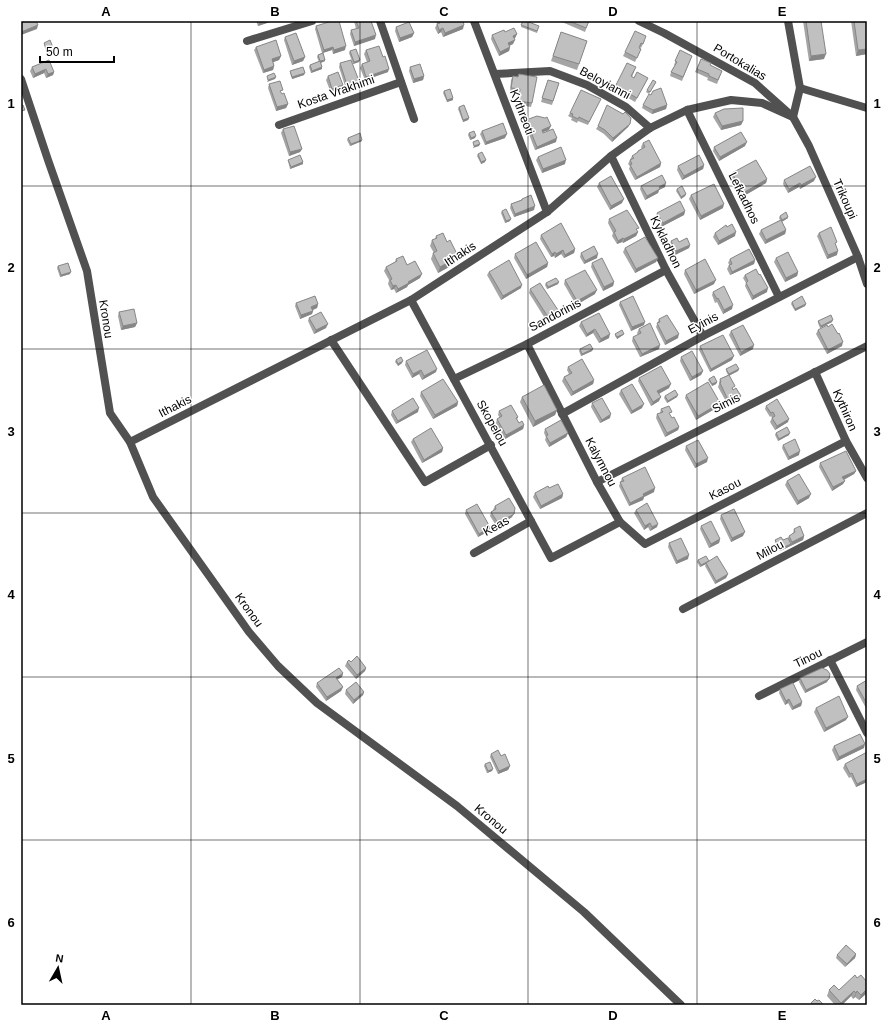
<svg xmlns="http://www.w3.org/2000/svg" width="888" height="1026" font-family="Helvetica,sans-serif">
<style>
.lines{fill:none;stroke-linecap:round;stroke-linejoin:round}
.minor{stroke:#515151;stroke-width:8}
.wall{fill:#a5a5a5}
.shaded-wall{fill:#868686}
.building{fill:#c0c0c0;stroke:#868686}
.grid{fill:none;stroke:#000;stroke-width:1;stroke-opacity:0.55}
.labels{text-anchor:middle;stroke-width:3;stroke-linejoin:round;paint-order:stroke}
.street-label{font-size:12px;fill:#000;stroke:#fff}
.neatline{fill:none;stroke:#000;stroke-width:1.5}
.grid-label{font-size:13px;text-anchor:middle;font-weight:bold;fill:#000}
</style>
<rect width="100%" height="100%" fill="#fff"/>
<g class="lines">
<!-- minor -->
<g class="minor">
<polyline points="380,21 414,119"/>
<polyline points="474,21 547,212"/>
<polyline points="639,21 664,33 755,83 793,117 809,146 858,257 867,284"/>
<polyline points="247,41 312,21"/>
<polyline points="495,74 550,71 587,85 626,107 650,128"/>
<polyline points="21,79 48,160 87,271 110,413 130,442 153,497 249,632 278,666 317,703 457,806 584,912 681,1005"/>
<polyline points="800,88 867,108"/>
<polyline points="687,110 779,297"/>
<polyline points="279,125 401,82"/>
<polyline points="611,156 666,270 703,336"/>
<polyline points="411,300 551,558 620,522 597,482 527,344"/>
<polyline points="331,340 425,482 491,445"/>
<polyline points="815,372 846,441 867,478"/>
<polyline points="454,379 527,344 666,270"/>
<polyline points="562,414 703,336 858,257"/>
<polyline points="130,442 411,300 547,212 611,156 650,128 687,110 731,100 762,103 793,117 800,88 788,21"/>
<polyline points="597,482 867,346"/>
<polyline points="620,522 645,544 846,441"/>
<polyline points="474,553 531,521"/>
<polyline points="683,609 867,513"/>
<polyline points="830,660 867,733"/>
<polyline points="759,696 867,642"/>
</g>
</g>
<!-- wall -->
<g class="wall">
<polygon points="256,21 270,21 270,22 258,26"/>
<polygon points="354,21 371,21 375,39 354,46 350,34 351,30 356,29"/>
<polygon points="436,21 463,21 463,29 443,37 441,32 438,34 435,28 437,24"/>
<polygon points="523,21 539,26 537,33 521,27"/>
<polygon points="562,21 589,21 585,32 562,22"/>
<polygon points="803,21 821,21 824,59 809,61"/>
<polygon points="851,21 867,21 867,54 856,56"/>
<polygon points="316,26 345,50 333,54 332,50 323,53 325,60 325,61 321,63 322,69 311,73 309,67 310,65 319,62 317,57 318,55 322,53 315,29"/>
<polygon points="396,27 414,33 412,37 399,42 395,31"/>
<polygon points="505,32 517,34 515,38 514,38 513,44 510,45 510,47 509,51 499,56 491,39 492,35"/>
<polygon points="561,32 587,41 577,70 551,61"/>
<polygon points="285,37 305,57 303,61 292,65 284,40"/>
<polygon points="645,40 641,48 639,47 639,48 641,49 635,62 623,56 625,52"/>
<polygon points="44,43 53,52 47,54 44,45"/>
<polygon points="256,47 281,56 279,60 273,62 274,66 273,70 263,73 254,50"/>
<polygon points="366,50 388,72 365,80 360,68 362,64 367,62 364,54"/>
<polygon points="680,50 692,56 682,81 670,76 671,72 675,65 674,65"/>
<polygon points="350,51 359,62 353,64 349,53"/>
<polygon points="701,59 710,65 722,71 717,84 707,80 708,78 695,72"/>
<polygon points="340,63 357,85 346,89 339,67"/>
<polygon points="32,67 54,72 53,75 46,78 44,73 33,78 30,71"/>
<polygon points="410,67 424,76 423,80 413,83 409,71"/>
<polygon points="636,67 632,77 634,78 648,78 646,82 635,102 625,96 626,94 614,88 616,85"/>
<polygon points="290,71 304,75 292,79 290,73"/>
<polygon points="519,74 532,103 531,107 516,104 518,93 510,92 511,80 513,76 517,77"/>
<polygon points="328,76 342,89 331,93 326,80"/>
<polygon points="548,80 559,83 552,105 541,102"/>
<polygon points="656,82 649,94 646,92 647,90"/>
<polygon points="269,84 282,94 288,104 286,108 276,111 268,88"/>
<polygon points="444,91 453,100 447,102 443,93"/>
<polygon points="599,102 588,125 578,121 577,123 571,120 572,118 568,116 570,113"/>
<polygon points="643,105 667,105 666,109 652,114 642,108"/>
<polygon points="459,107 469,118 468,120 463,122 458,109"/>
<polygon points="715,113 743,121 741,125 721,130 713,117"/>
<polygon points="526,120 549,130 543,132 543,133 556,142 535,150 525,124"/>
<polygon points="630,124 628,127 612,142 604,134 596,129 598,126"/>
<polygon points="283,129 302,149 300,152 289,156 281,133"/>
<polygon points="482,131 505,138 485,145 480,134"/>
<polygon points="469,133 475,138 470,140 468,135"/>
<polygon points="348,138 362,140 362,141 350,146 347,140"/>
<polygon points="643,143 661,163 660,167 635,180 629,169 630,166 628,164 632,156 637,153 638,151 642,149 641,147"/>
<polygon points="745,146 719,161 713,151 714,147"/>
<polygon points="478,154 485,162 481,164 477,156"/>
<polygon points="538,157 565,164 542,173 536,160"/>
<polygon points="288,160 303,162 303,164 290,169 288,161"/>
<polygon points="704,165 703,169 682,180 677,170 678,166"/>
<polygon points="732,173 767,179 766,183 742,197 731,177"/>
<polygon points="784,180 814,181 800,189 799,187 788,193 783,184"/>
<polygon points="599,183 622,203 610,210 597,187"/>
<polygon points="641,186 665,187 659,190 658,193 645,200 640,189"/>
<polygon points="677,189 686,194 685,196 681,199 676,191"/>
<polygon points="691,195 723,208 700,220 689,199"/>
<polygon points="522,199 534,210 514,217 510,208 511,204 521,200"/>
<polygon points="502,211 510,221 505,223 501,213"/>
<polygon points="685,211 684,215 661,227 656,217 657,213"/>
<polygon points="780,216 788,218 782,222 786,230 785,234 765,244 759,234 761,230 780,220 779,218"/>
<polygon points="609,219 638,232 636,236 623,243 622,242 617,244 612,236 613,233 608,223"/>
<polygon points="715,233 735,236 718,245 713,237"/>
<polygon points="819,233 836,246 837,255 827,259 817,236"/>
<polygon points="541,235 575,249 574,253 564,258 561,254 555,258 554,256 551,257 540,239"/>
<polygon points="436,236 447,242 457,254 455,260 451,262 449,267 438,273 431,259 433,253 434,253 430,246 432,240 435,239"/>
<polygon points="671,241 679,242 690,245 689,248 675,255 670,245"/>
<polygon points="625,248 658,258 656,262 635,273 623,252"/>
<polygon points="581,253 597,258 584,264 580,257"/>
<polygon points="515,254 548,263 547,267 526,279 514,258"/>
<polygon points="776,258 798,272 797,276 785,282 774,262"/>
<polygon points="396,259 407,265 420,278 408,285 407,287 396,293 394,289 391,290 388,284 389,280 384,271 386,267 395,262"/>
<polygon points="730,259 755,260 754,264 730,275 727,269 729,265 730,265 728,263"/>
<polygon points="592,263 614,282 613,286 603,291 591,267"/>
<polygon points="58,266 70,274 60,277 57,268"/>
<polygon points="685,270 714,284 694,294 684,274"/>
<polygon points="489,272 521,288 501,300 487,275"/>
<polygon points="745,275 767,292 752,300 745,286 746,283 743,278"/>
<polygon points="565,280 595,294 576,305 564,284"/>
<polygon points="546,283 558,284 547,289 545,285"/>
<polygon points="530,289 558,310 556,314 546,320 529,293"/>
<polygon points="713,292 732,309 723,314 717,302 715,303 712,295"/>
<polygon points="620,302 644,325 631,331 619,305"/>
<polygon points="792,302 806,304 805,306 795,311 791,304"/>
<polygon points="296,303 318,304 317,308 313,310 312,314 300,319 295,306"/>
<polygon points="119,312 137,323 135,327 121,330 118,316"/>
<polygon points="309,318 326,328 314,334 308,321"/>
<polygon points="659,319 678,338 665,345 656,327"/>
<polygon points="818,321 832,322 820,328 818,323"/>
<polygon points="581,322 609,338 599,343 593,333 586,337 579,326"/>
<polygon points="828,327 842,346 827,354 816,334 818,330"/>
<polygon points="639,329 659,349 640,357 632,341 633,337 638,335 637,333"/>
<polygon points="731,331 753,349 740,356 729,335"/>
<polygon points="615,334 623,335 617,339 615,336"/>
<polygon points="700,346 732,360 710,372 699,350"/>
<polygon points="580,349 593,349 592,351 581,356 579,351"/>
<polygon points="681,357 703,371 701,375 690,381 680,361"/>
<polygon points="396,360 402,363 398,366 395,362"/>
<polygon points="406,361 436,372 422,380 419,374 412,378 405,365"/>
<polygon points="568,367 594,380 593,384 571,396 562,381 564,377 569,374 567,370"/>
<polygon points="726,369 739,369 738,371 729,376 733,389 739,400 728,405 718,387 719,384 719,383 720,379 728,375 726,371"/>
<polygon points="639,378 669,388 659,394 659,401 651,406 638,381"/>
<polygon points="709,379 717,382 716,384 712,386 708,380"/>
<polygon points="621,390 642,408 631,414 619,394"/>
<polygon points="421,392 458,402 457,406 433,419 420,396"/>
<polygon points="686,395 718,407 696,420 685,398"/>
<polygon points="665,396 677,397 667,403 664,398"/>
<polygon points="522,397 557,410 555,415 533,427 520,402"/>
<polygon points="592,403 610,418 600,423 591,407"/>
<polygon points="766,406 788,422 775,430 770,422 772,418 771,416 770,417 765,409"/>
<polygon points="661,409 672,418 679,427 678,430 665,437 656,418 657,414 660,413"/>
<polygon points="392,411 418,412 396,424 391,415"/>
<polygon points="499,411 518,417 517,420 519,423 524,425 523,429 505,439 496,423 497,419 500,418 498,415"/>
<polygon points="545,429 568,433 566,437 549,447 545,440 546,437 544,433"/>
<polygon points="776,433 789,435 778,441 775,435"/>
<polygon points="413,439 443,448 442,452 422,463 411,442"/>
<polygon points="783,445 799,455 788,460 782,448"/>
<polygon points="686,446 707,462 695,468 685,450"/>
<polygon points="820,463 856,471 854,474 844,480 843,484 832,491 819,467"/>
<polygon points="622,478 654,492 644,497 643,500 629,506 619,486"/>
<polygon points="787,481 809,498 797,505 785,485"/>
<polygon points="549,488 563,494 562,498 540,509 533,497 535,493"/>
<polygon points="495,506 512,517 497,527 490,516 491,512 494,511 493,510"/>
<polygon points="466,510 490,527 489,531 478,537 465,514"/>
<polygon points="636,510 657,527 650,531 648,527 644,530 634,513"/>
<polygon points="721,515 743,536 731,542 720,519"/>
<polygon points="701,526 720,539 719,543 709,548 700,529"/>
<polygon points="794,529 804,536 803,540 780,551 775,542 775,540 783,540 788,538 789,536 793,534"/>
<polygon points="669,543 688,559 676,564 668,547"/>
<polygon points="698,560 709,561 728,574 726,578 715,584 705,566 706,564 700,567 697,562"/>
<polygon points="347,662 351,662 366,668 365,671 356,679 345,666"/>
<polygon points="343,673 342,677 337,679 343,687 341,691 326,701 316,687 317,683"/>
<polygon points="800,678 827,682 805,693 799,682"/>
<polygon points="867,680 867,708 866,708 856,690 857,686"/>
<polygon points="780,689 802,702 801,706 792,710 788,703 785,705 779,693"/>
<polygon points="346,690 364,692 363,695 353,704 345,694"/>
<polygon points="816,708 846,720 824,732 814,712"/>
<polygon points="834,746 864,748 837,761 832,750"/>
<polygon points="491,754 501,756 510,766 508,770 498,774 490,757"/>
<polygon points="485,764 492,771 487,773 484,766"/>
<polygon points="845,764 867,782 856,787 851,777 849,778 843,768"/>
<polygon points="856,954 855,958 845,967 836,958 837,955"/>
<polygon points="857,978 867,982 867,993 859,1000 855,997 853,999 851,996 842,1005 835,1005 827,996 829,990 839,990"/>
</g>
<!-- shaded-wall -->
<g class="shaded-wall">
<polygon points="263,21 270,21 270,22 258,26 259,23"/>
<polygon points="38,25 37,29 21,35 21,32"/>
<polygon points="464,25 463,29 443,37 445,33"/>
<polygon points="443,28 441,32 438,34 439,30"/>
<polygon points="414,33 412,37 399,42 400,38"/>
<polygon points="517,34 515,38 511,40 513,36"/>
<polygon points="376,35 375,39 354,46 355,42"/>
<polygon points="515,40 513,44 507,47 508,43"/>
<polygon points="346,46 345,50 333,54 334,50"/>
<polygon points="333,47 332,50 322,53 324,50"/>
<polygon points="510,47 509,51 499,56 500,52"/>
<polygon points="867,49 867,54 856,56 858,50"/>
<polygon points="54,50 53,52 47,54 48,52"/>
<polygon points="826,54 824,59 809,61 811,56"/>
<polygon points="281,56 279,60 271,63 272,59"/>
<polygon points="305,57 303,61 292,65 294,61"/>
<polygon points="325,60 325,61 320,63 320,61"/>
<polygon points="360,60 359,62 353,64 354,62"/>
<polygon points="274,66 273,70 263,73 264,70"/>
<polygon points="322,67 322,69 311,73 312,71"/>
<polygon points="46,69 44,73 33,78 35,74"/>
<polygon points="389,69 388,72 365,80 366,77"/>
<polygon points="54,72 53,75 46,78 48,74"/>
<polygon points="305,73 304,75 292,79 292,77"/>
<polygon points="424,76 423,80 413,83 414,79"/>
<polygon points="276,77 275,79 267,82 268,80"/>
<polygon points="359,81 357,85 346,89 347,85"/>
<polygon points="343,85 342,89 331,93 332,89"/>
<polygon points="453,98 453,100 447,102 447,100"/>
<polygon points="288,104 286,108 276,111 277,107"/>
<polygon points="667,105 666,109 652,114 653,110"/>
<polygon points="469,118 468,120 463,122 463,120"/>
<polygon points="743,121 741,125 721,130 722,126"/>
<polygon points="630,124 628,127 612,142 613,138"/>
<polygon points="551,126 549,130 540,133 542,130"/>
<polygon points="507,134 505,138 485,145 486,142"/>
<polygon points="476,136 475,138 470,140 471,138"/>
<polygon points="557,138 556,142 535,150 537,147"/>
<polygon points="362,140 362,141 350,146 351,144"/>
<polygon points="747,142 745,146 719,161 720,157"/>
<polygon points="480,144 479,146 473,148 474,146"/>
<polygon points="302,149 300,152 289,156 290,152"/>
<polygon points="486,160 485,162 481,164 481,162"/>
<polygon points="566,160 565,164 542,173 543,169"/>
<polygon points="303,162 303,164 290,169 291,167"/>
<polygon points="661,163 660,167 635,180 637,177"/>
<polygon points="704,165 703,169 682,180 684,176"/>
<polygon points="816,177 814,181 800,189 801,185"/>
<polygon points="767,179 766,183 742,197 743,193"/>
<polygon points="666,183 665,187 659,190 658,193 645,200 647,196 659,187"/>
<polygon points="800,183 799,187 788,193 789,189"/>
<polygon points="686,194 685,196 681,199 681,197"/>
<polygon points="624,199 622,203 610,210 611,206"/>
<polygon points="724,204 723,208 700,220 701,216"/>
<polygon points="535,206 534,210 514,217 515,214"/>
<polygon points="685,211 684,215 661,227 663,223"/>
<polygon points="788,217 788,218 781,222 782,220"/>
<polygon points="511,219 510,221 505,223 506,221"/>
<polygon points="786,230 785,234 765,244 766,240"/>
<polygon points="638,232 636,236 623,243 624,239"/>
<polygon points="736,232 735,236 718,245 719,241"/>
<polygon points="623,238 622,242 617,244 618,241"/>
<polygon points="690,245 689,248 675,255 676,251"/>
<polygon points="575,249 574,253 564,258 565,255"/>
<polygon points="563,250 561,254 555,258 556,254"/>
<polygon points="838,251 837,255 827,259 828,255"/>
<polygon points="555,252 554,256 551,257 552,254"/>
<polygon points="457,254 455,260 451,262 449,267 438,273 440,267 450,258"/>
<polygon points="598,254 597,258 584,264 585,261"/>
<polygon points="658,258 656,262 635,273 636,269"/>
<polygon points="755,260 754,264 730,275 732,272"/>
<polygon points="548,263 547,267 526,279 527,275"/>
<polygon points="71,272 70,274 60,277 61,275"/>
<polygon points="798,272 797,276 785,282 786,278"/>
<polygon points="422,274 420,278 408,285 407,287 396,293 398,289 408,282"/>
<polygon points="716,280 714,284 694,294 696,290"/>
<polygon points="559,282 558,284 547,289 548,287"/>
<polygon points="614,282 613,286 603,291 604,287"/>
<polygon points="396,285 394,289 391,290 393,286"/>
<polygon points="522,285 521,288 501,300 503,296"/>
<polygon points="768,288 767,292 752,300 753,296"/>
<polygon points="597,290 595,294 576,305 577,301"/>
<polygon points="318,304 317,308 310,311 311,307"/>
<polygon points="806,304 805,306 795,311 795,309"/>
<polygon points="733,305 732,309 723,314 724,310"/>
<polygon points="558,310 556,314 546,320 548,317"/>
<polygon points="313,311 312,314 300,319 301,315"/>
<polygon points="833,320 832,322 820,328 821,326"/>
<polygon points="645,322 644,325 631,331 632,327"/>
<polygon points="137,323 135,327 121,330 123,326"/>
<polygon points="328,324 326,328 314,334 316,330"/>
<polygon points="595,329 593,333 586,337 587,334"/>
<polygon points="610,334 609,338 599,343 601,339"/>
<polygon points="624,334 623,335 617,339 617,337"/>
<polygon points="679,334 678,338 665,345 666,341"/>
<polygon points="843,342 842,346 827,354 828,350"/>
<polygon points="660,345 659,349 640,357 642,354"/>
<polygon points="754,345 753,349 740,356 741,352"/>
<polygon points="593,349 592,351 581,356 582,354"/>
<polygon points="734,356 732,360 710,372 711,369"/>
<polygon points="403,361 402,363 398,366 398,364"/>
<polygon points="437,369 436,372 422,380 424,376"/>
<polygon points="739,369 738,371 728,376 729,374"/>
<polygon points="421,370 419,374 412,378 413,374"/>
<polygon points="703,371 701,375 690,381 692,377"/>
<polygon points="594,380 593,384 571,396 573,392"/>
<polygon points="717,382 716,384 712,386 712,384"/>
<polygon points="671,384 669,388 656,395 657,391"/>
<polygon points="678,395 677,397 667,403 668,401"/>
<polygon points="741,396 739,400 728,405 729,402"/>
<polygon points="661,397 659,401 651,406 653,402"/>
<polygon points="458,402 457,406 433,419 435,415"/>
<polygon points="720,403 718,407 696,420 698,416"/>
<polygon points="644,404 642,408 631,414 632,411"/>
<polygon points="419,408 418,412 396,424 398,421"/>
<polygon points="557,410 555,415 533,427 535,421"/>
<polygon points="611,414 610,418 600,423 602,420"/>
<polygon points="789,419 788,422 775,430 777,426"/>
<polygon points="524,425 523,429 505,439 506,435"/>
<polygon points="679,427 678,430 665,437 667,433"/>
<polygon points="568,433 566,437 549,447 550,443"/>
<polygon points="790,433 789,435 778,441 779,439"/>
<polygon points="443,448 442,452 422,463 424,460"/>
<polygon points="800,451 799,455 788,460 789,457"/>
<polygon points="708,458 707,462 695,468 696,464"/>
<polygon points="856,471 854,474 841,481 842,477"/>
<polygon points="845,481 843,484 832,491 833,487"/>
<polygon points="655,488 654,492 644,497 643,500 629,506 630,503 643,494"/>
<polygon points="563,494 562,498 540,509 541,506"/>
<polygon points="811,494 809,498 797,505 798,501"/>
<polygon points="514,514 512,517 497,527 498,523"/>
<polygon points="650,523 648,527 644,530 645,526"/>
<polygon points="658,524 657,527 650,531 652,527"/>
<polygon points="490,527 489,531 478,537 479,534"/>
<polygon points="745,532 743,536 731,542 732,538"/>
<polygon points="804,536 803,540 780,551 780,549 791,544 792,542"/>
<polygon points="720,539 719,543 709,548 711,544"/>
<polygon points="689,555 688,559 676,564 677,561"/>
<polygon points="709,561 706,563 706,564 700,567 701,565"/>
<polygon points="728,574 726,578 715,584 716,581"/>
<polygon points="366,668 365,671 356,679 357,675"/>
<polygon points="343,673 342,677 335,681 336,678"/>
<polygon points="829,679 827,682 805,693 806,690"/>
<polygon points="343,687 341,691 326,701 327,697"/>
<polygon points="364,692 363,695 353,704 354,700"/>
<polygon points="789,699 788,703 785,705 786,701"/>
<polygon points="802,702 801,706 792,710 793,707"/>
<polygon points="848,717 846,720 824,732 826,728"/>
<polygon points="865,744 864,748 837,761 839,757"/>
<polygon points="510,766 508,770 498,774 499,771"/>
<polygon points="493,769 492,771 487,773 488,771"/>
<polygon points="867,779 867,782 856,787 857,784"/>
<polygon points="856,954 855,958 845,967 847,964"/>
<polygon points="867,989 867,993 859,1000 861,995"/>
<polygon points="854,991 851,996 842,1005 840,1005 841,1003"/>
<polygon points="857,991 855,997 853,999"/>
</g>
<!-- building -->
<g class="building">
<polygon points="27,21 36,21 38,25 21,32 21,23"/>
<polygon points="332,21 339,21 346,46 334,50 333,47 324,50 316,26"/>
<polygon points="356,21 371,21 376,35 355,42 351,30 359,28"/>
<polygon points="439,21 463,21 464,25 445,33 443,28 439,30 437,24 440,23"/>
<polygon points="523,21 526,21 539,26 537,31 521,25"/>
<polygon points="569,21 589,21 586,28"/>
<polygon points="806,21 821,21 826,54 811,56"/>
<polygon points="854,21 867,21 867,49 858,50"/>
<polygon points="409,22 414,33 400,38 396,27"/>
<polygon points="514,28 517,34 513,36 515,40 508,43 510,47 500,52 492,35 504,30 505,32"/>
<polygon points="635,31 646,36 643,44 641,43 639,48 641,49 637,58 625,52"/>
<polygon points="561,32 587,41 579,64 553,56"/>
<polygon points="296,33 305,57 294,61 285,37"/>
<polygon points="50,40 54,50 48,52 44,43"/>
<polygon points="276,40 281,56 272,59 274,66 264,70 256,47"/>
<polygon points="379,46 383,57 385,56 389,69 366,77 362,64 370,61 366,50"/>
<polygon points="356,49 360,60 354,62 350,51"/>
<polygon points="680,50 692,56 683,77 671,72 677,62 675,61"/>
<polygon points="323,53 325,60 320,61 318,55"/>
<polygon points="701,59 711,63 710,65 722,71 718,80 709,76 709,74 697,69"/>
<polygon points="49,60 54,72 48,74 46,69 35,74 32,67"/>
<polygon points="351,60 359,81 347,85 340,63"/>
<polygon points="320,61 322,67 312,71 310,65"/>
<polygon points="627,63 636,67 631,76 634,78 637,72 648,78 637,98 626,92 627,91 616,85"/>
<polygon points="420,64 424,76 414,79 410,67"/>
<polygon points="303,67 305,73 292,77 290,71"/>
<polygon points="338,72 343,85 332,89 328,76"/>
<polygon points="274,73 276,77 268,80 267,76"/>
<polygon points="519,74 537,77 532,103 518,101 520,89 511,88 513,76 518,77"/>
<polygon points="548,80 559,83 553,101 542,98"/>
<polygon points="653,80 656,82 650,92 647,90"/>
<polygon points="280,81 283,90 280,91 282,94 284,93 288,104 277,107 269,84"/>
<polygon points="661,88 667,105 653,110 643,105 649,94 651,95 653,91"/>
<polygon points="450,89 453,98 447,100 444,91"/>
<polygon points="581,90 601,99 589,122 579,117 578,119 572,116 573,114 570,113"/>
<polygon points="21,105 23,105 25,110 21,111"/>
<polygon points="464,105 469,118 463,120 459,107"/>
<polygon points="607,105 623,114 625,112 631,118 630,124 613,138 605,130 598,126"/>
<polygon points="743,108 743,121 722,126 715,113 724,109"/>
<polygon points="537,116 545,118 547,117 551,126 542,130 543,133 553,129 557,138 537,147 526,120"/>
<polygon points="503,123 507,134 486,142 482,131"/>
<polygon points="294,126 302,149 290,152 283,129"/>
<polygon points="474,131 476,136 471,138 469,133"/>
<polygon points="741,132 747,142 720,157 714,147"/>
<polygon points="360,133 362,140 351,144 348,138"/>
<polygon points="478,140 480,144 474,146 473,142"/>
<polygon points="649,140 661,163 637,177 630,165 632,164 630,160 634,158 632,156 638,152 638,151 645,147 643,143"/>
<polygon points="561,147 566,160 543,169 538,157"/>
<polygon points="482,152 486,160 481,162 478,154"/>
<polygon points="300,155 303,162 291,167 288,160"/>
<polygon points="699,155 704,165 684,176 678,166"/>
<polygon points="756,160 767,179 743,193 732,173"/>
<polygon points="810,166 816,177 801,185 800,183 789,189 784,180"/>
<polygon points="662,175 666,183 659,187 660,189 647,196 641,186"/>
<polygon points="611,176 624,199 611,206 599,183"/>
<polygon points="714,184 724,204 701,216 691,195"/>
<polygon points="682,186 686,194 681,197 677,189"/>
<polygon points="531,195 535,206 515,214 511,204 522,200 522,199"/>
<polygon points="680,201 685,211 663,223 657,213"/>
<polygon points="506,209 511,219 506,221 502,211"/>
<polygon points="627,210 639,228 636,229 638,232 624,239 623,238 618,241 614,232 616,231 609,219"/>
<polygon points="786,212 788,217 782,220 780,216"/>
<polygon points="781,220 786,230 766,240 761,230"/>
<polygon points="561,223 575,249 565,255 563,250 556,254 555,252 552,254 541,235"/>
<polygon points="732,224 736,232 719,241 715,233 726,225 727,227"/>
<polygon points="831,227 837,242 835,243 838,251 828,255 819,233"/>
<polygon points="443,233 447,242 450,240 457,254 450,258 451,261 440,267 433,253 437,251 432,240 437,238 436,236"/>
<polygon points="645,237 658,258 636,269 625,248"/>
<polygon points="677,238 679,242 687,238 690,245 676,251 671,241"/>
<polygon points="536,242 548,263 527,275 515,254"/>
<polygon points="594,246 598,254 585,261 581,253"/>
<polygon points="749,249 755,260 732,272 729,265 732,264 730,259"/>
<polygon points="788,252 798,272 786,278 776,258"/>
<polygon points="403,256 407,265 415,261 422,274 408,282 409,283 398,289 396,285 393,286 390,280 392,279 386,267 397,261 396,259"/>
<polygon points="602,258 614,282 604,287 592,263"/>
<polygon points="705,259 716,280 696,290 685,270"/>
<polygon points="509,260 522,285 503,296 489,272"/>
<polygon points="68,263 71,272 61,275 58,266"/>
<polygon points="756,269 759,275 760,274 768,288 753,296 746,283 748,281 745,275"/>
<polygon points="585,270 597,290 577,301 565,280"/>
<polygon points="556,278 559,282 548,287 546,283"/>
<polygon points="540,283 558,310 548,317 530,289"/>
<polygon points="724,286 733,305 724,310 718,298 717,299 713,292"/>
<polygon points="315,296 318,304 311,307 313,311 301,315 296,303"/>
<polygon points="633,296 645,322 632,327 620,302"/>
<polygon points="802,296 806,304 795,309 792,302"/>
<polygon points="134,309 137,323 123,326 119,312"/>
<polygon points="321,312 328,324 316,330 309,318"/>
<polygon points="599,313 610,334 601,339 595,329 587,334 581,322"/>
<polygon points="667,315 679,334 666,341 657,323 660,322 659,319"/>
<polygon points="831,315 833,320 821,326 818,321"/>
<polygon points="650,323 660,345 642,354 633,337 641,333 639,329"/>
<polygon points="832,324 838,334 839,333 843,342 828,350 818,330 827,325 828,327"/>
<polygon points="743,325 754,345 741,352 731,331"/>
<polygon points="622,330 624,334 617,337 615,334"/>
<polygon points="723,335 734,356 711,369 700,346"/>
<polygon points="590,344 593,349 582,354 580,349"/>
<polygon points="427,350 437,369 424,376 421,370 413,374 406,361"/>
<polygon points="692,351 703,371 692,377 681,357"/>
<polygon points="401,357 403,361 398,364 396,360"/>
<polygon points="582,359 594,380 573,392 564,377 572,373 568,367"/>
<polygon points="736,364 739,369 729,374 726,369"/>
<polygon points="661,366 671,384 657,391 661,397 653,402 639,378"/>
<polygon points="729,375 735,386 732,388 733,390 736,388 741,396 729,402 720,383 721,382 720,379"/>
<polygon points="714,376 717,382 712,384 709,379"/>
<polygon points="443,379 458,402 435,415 421,392"/>
<polygon points="708,382 720,403 698,416 686,395"/>
<polygon points="632,384 644,404 632,411 621,390"/>
<polygon points="544,385 557,410 535,421 522,397"/>
<polygon points="675,390 678,395 668,401 665,396"/>
<polygon points="413,398 419,408 398,421 392,411"/>
<polygon points="602,398 611,414 602,420 592,403"/>
<polygon points="777,399 789,419 777,426 772,418 775,416 773,412 771,413 766,406"/>
<polygon points="511,405 518,417 516,418 519,423 522,421 524,425 506,435 497,419 502,416 499,411"/>
<polygon points="669,406 672,412 669,413 672,418 674,417 679,427 667,433 657,414 663,412 661,409"/>
<polygon points="561,420 568,433 550,443 546,436 548,435 545,429"/>
<polygon points="787,427 790,433 779,439 776,433"/>
<polygon points="431,428 443,448 424,460 413,439"/>
<polygon points="795,439 800,451 789,457 783,445"/>
<polygon points="698,440 708,458 696,464 686,446"/>
<polygon points="846,451 856,471 842,477 845,481 833,487 820,463"/>
<polygon points="645,467 655,488 643,494 644,496 630,503 620,482 624,481 622,478"/>
<polygon points="799,474 811,494 798,501 787,481"/>
<polygon points="558,484 563,494 541,506 535,493 548,486 549,488"/>
<polygon points="509,498 515,508 514,514 498,523 491,512 496,509 495,506"/>
<polygon points="647,503 658,524 652,527 650,523 645,526 636,510"/>
<polygon points="477,504 490,527 479,534 466,510"/>
<polygon points="734,509 745,532 732,538 721,515"/>
<polygon points="711,521 720,539 711,544 701,526"/>
<polygon points="800,526 804,536 792,542 789,536 795,532 794,529"/>
<polygon points="781,537 783,540 788,538 791,544 780,549 775,540"/>
<polygon points="681,538 689,555 677,561 669,543"/>
<polygon points="706,556 709,561 701,565 698,560"/>
<polygon points="717,556 728,574 716,581 706,563"/>
<polygon points="357,656 366,668 357,675 347,662 349,660 351,662"/>
<polygon points="339,668 343,673 336,678 343,687 327,697 317,683"/>
<polygon points="822,668 827,670 830,674 829,679 806,690 800,678"/>
<polygon points="867,680 867,704 857,686"/>
<polygon points="356,682 364,692 354,700 346,690"/>
<polygon points="793,683 802,702 793,707 789,699 786,701 780,689"/>
<polygon points="839,696 848,717 826,728 816,708"/>
<polygon points="860,734 865,744 839,757 834,746"/>
<polygon points="498,750 501,756 505,754 510,766 499,771 491,754"/>
<polygon points="867,752 867,779 857,784 852,773 850,774 845,764"/>
<polygon points="490,762 493,769 488,771 485,764"/>
<polygon points="846,945 856,954 847,964 837,955"/>
<polygon points="855,975 857,978 861,975 867,982 867,989 861,995 857,991 856,993 854,991 841,1003 829,990 834,985 839,990"/>
<polygon points="815,999 817,1001 819,1000 824,1005 812,1005 811,1003"/>
</g>
<!-- grid -->
<path class="grid" d="M 191,21 L 191,1005M 360,21 L 360,1005M 528,21 L 528,1005M 697,21 L 697,1005M 21,186 L 867,186M 21,349 L 867,349M 21,513 L 867,513M 21,677 L 867,677M 21,840 L 867,840"/>
<g class="labels">
<!-- street labels -->
<g class="street-label">
<text transform="translate(740 62) rotate(31)" y="4">Portokalias</text>
<text transform="translate(605 83) rotate(28)" y="4">Beloyianni</text>
<text transform="translate(336 92) rotate(-19)" y="4">Kosta Vrakhimi</text>
<text transform="translate(522 112) rotate(69)" y="4">Kythreoti</text>
<text transform="translate(744 198) rotate(64)" y="4">Lefkadhos</text>
<text transform="translate(845 199) rotate(66)" y="4">Trikoupi</text>
<text transform="translate(666 242) rotate(64)" y="4">Kykladhon</text>
<text transform="translate(460 254) rotate(-33)" y="4">Ithakis</text>
<text transform="translate(555 315) rotate(-28)" y="4">Sandorinis</text>
<text transform="translate(106 319) rotate(81)" y="4">Kronou</text>
<text transform="translate(703 323) rotate(-28)" y="4">Eyinis</text>
<text transform="translate(726 403) rotate(-27)" y="4">Simis</text>
<text transform="translate(175 406) rotate(-27)" y="4">Ithakis</text>
<text transform="translate(845 410) rotate(66)" y="4">Kythiron</text>
<text transform="translate(492 423) rotate(61)" y="4">Skopelou</text>
<text transform="translate(601 462) rotate(62)" y="4">Kalymnou</text>
<text transform="translate(725 489) rotate(-27)" y="4">Kasou</text>
<text transform="translate(496 526) rotate(-29)" y="4">Keas</text>
<text transform="translate(770 550) rotate(-28)" y="4">Milou</text>
<text transform="translate(249 610) rotate(54)" y="4">Kronou</text>
<text transform="translate(808 658) rotate(-26)" y="4">Tinou</text>
<text transform="translate(491 819) rotate(40)" y="4">Kronou</text>
</g>
</g>
<!-- border -->
<rect width="888" height="1026" fill="none" stroke="#ffffff" stroke-width="44"/>
<!-- north arrow -->
<g transform="translate(58 968) rotate(9)" stroke="#ffffff" stroke-width="3" paint-order="stroke">
<path d="M0-3L7 15L0 10L-7 15Z" fill="#000000"/>
<text y="-6" font-size="11" font-weight="bold" text-anchor="middle" fill="#000000">N</text>
</g>
<!-- scale -->
<path d="M40 56v6h74v-6" fill="none" stroke="#000000" stroke-width="2"/>
<text x="46" y="56" font-size="12" fill="#000000" stroke="#ffffff" stroke-width="3" paint-order="stroke">50 m</text>
<rect x="22" y="22" width="844" height="982" class="neatline"/>
<g class="grid-label">
<text x="106" y="16">A</text>
<text x="275" y="16">B</text>
<text x="444" y="16">C</text>
<text x="613" y="16">D</text>
<text x="782" y="16">E</text>
<text x="11" y="108">1</text>
<text x="877" y="108">1</text>
<text x="11" y="272">2</text>
<text x="877" y="272">2</text>
<text x="11" y="436">3</text>
<text x="877" y="436">3</text>
<text x="11" y="599">4</text>
<text x="877" y="599">4</text>
<text x="11" y="763">5</text>
<text x="877" y="763">5</text>
<text x="11" y="927">6</text>
<text x="877" y="927">6</text>
<text x="106" y="1020">A</text>
<text x="275" y="1020">B</text>
<text x="444" y="1020">C</text>
<text x="613" y="1020">D</text>
<text x="782" y="1020">E</text>
</g>
</svg>
